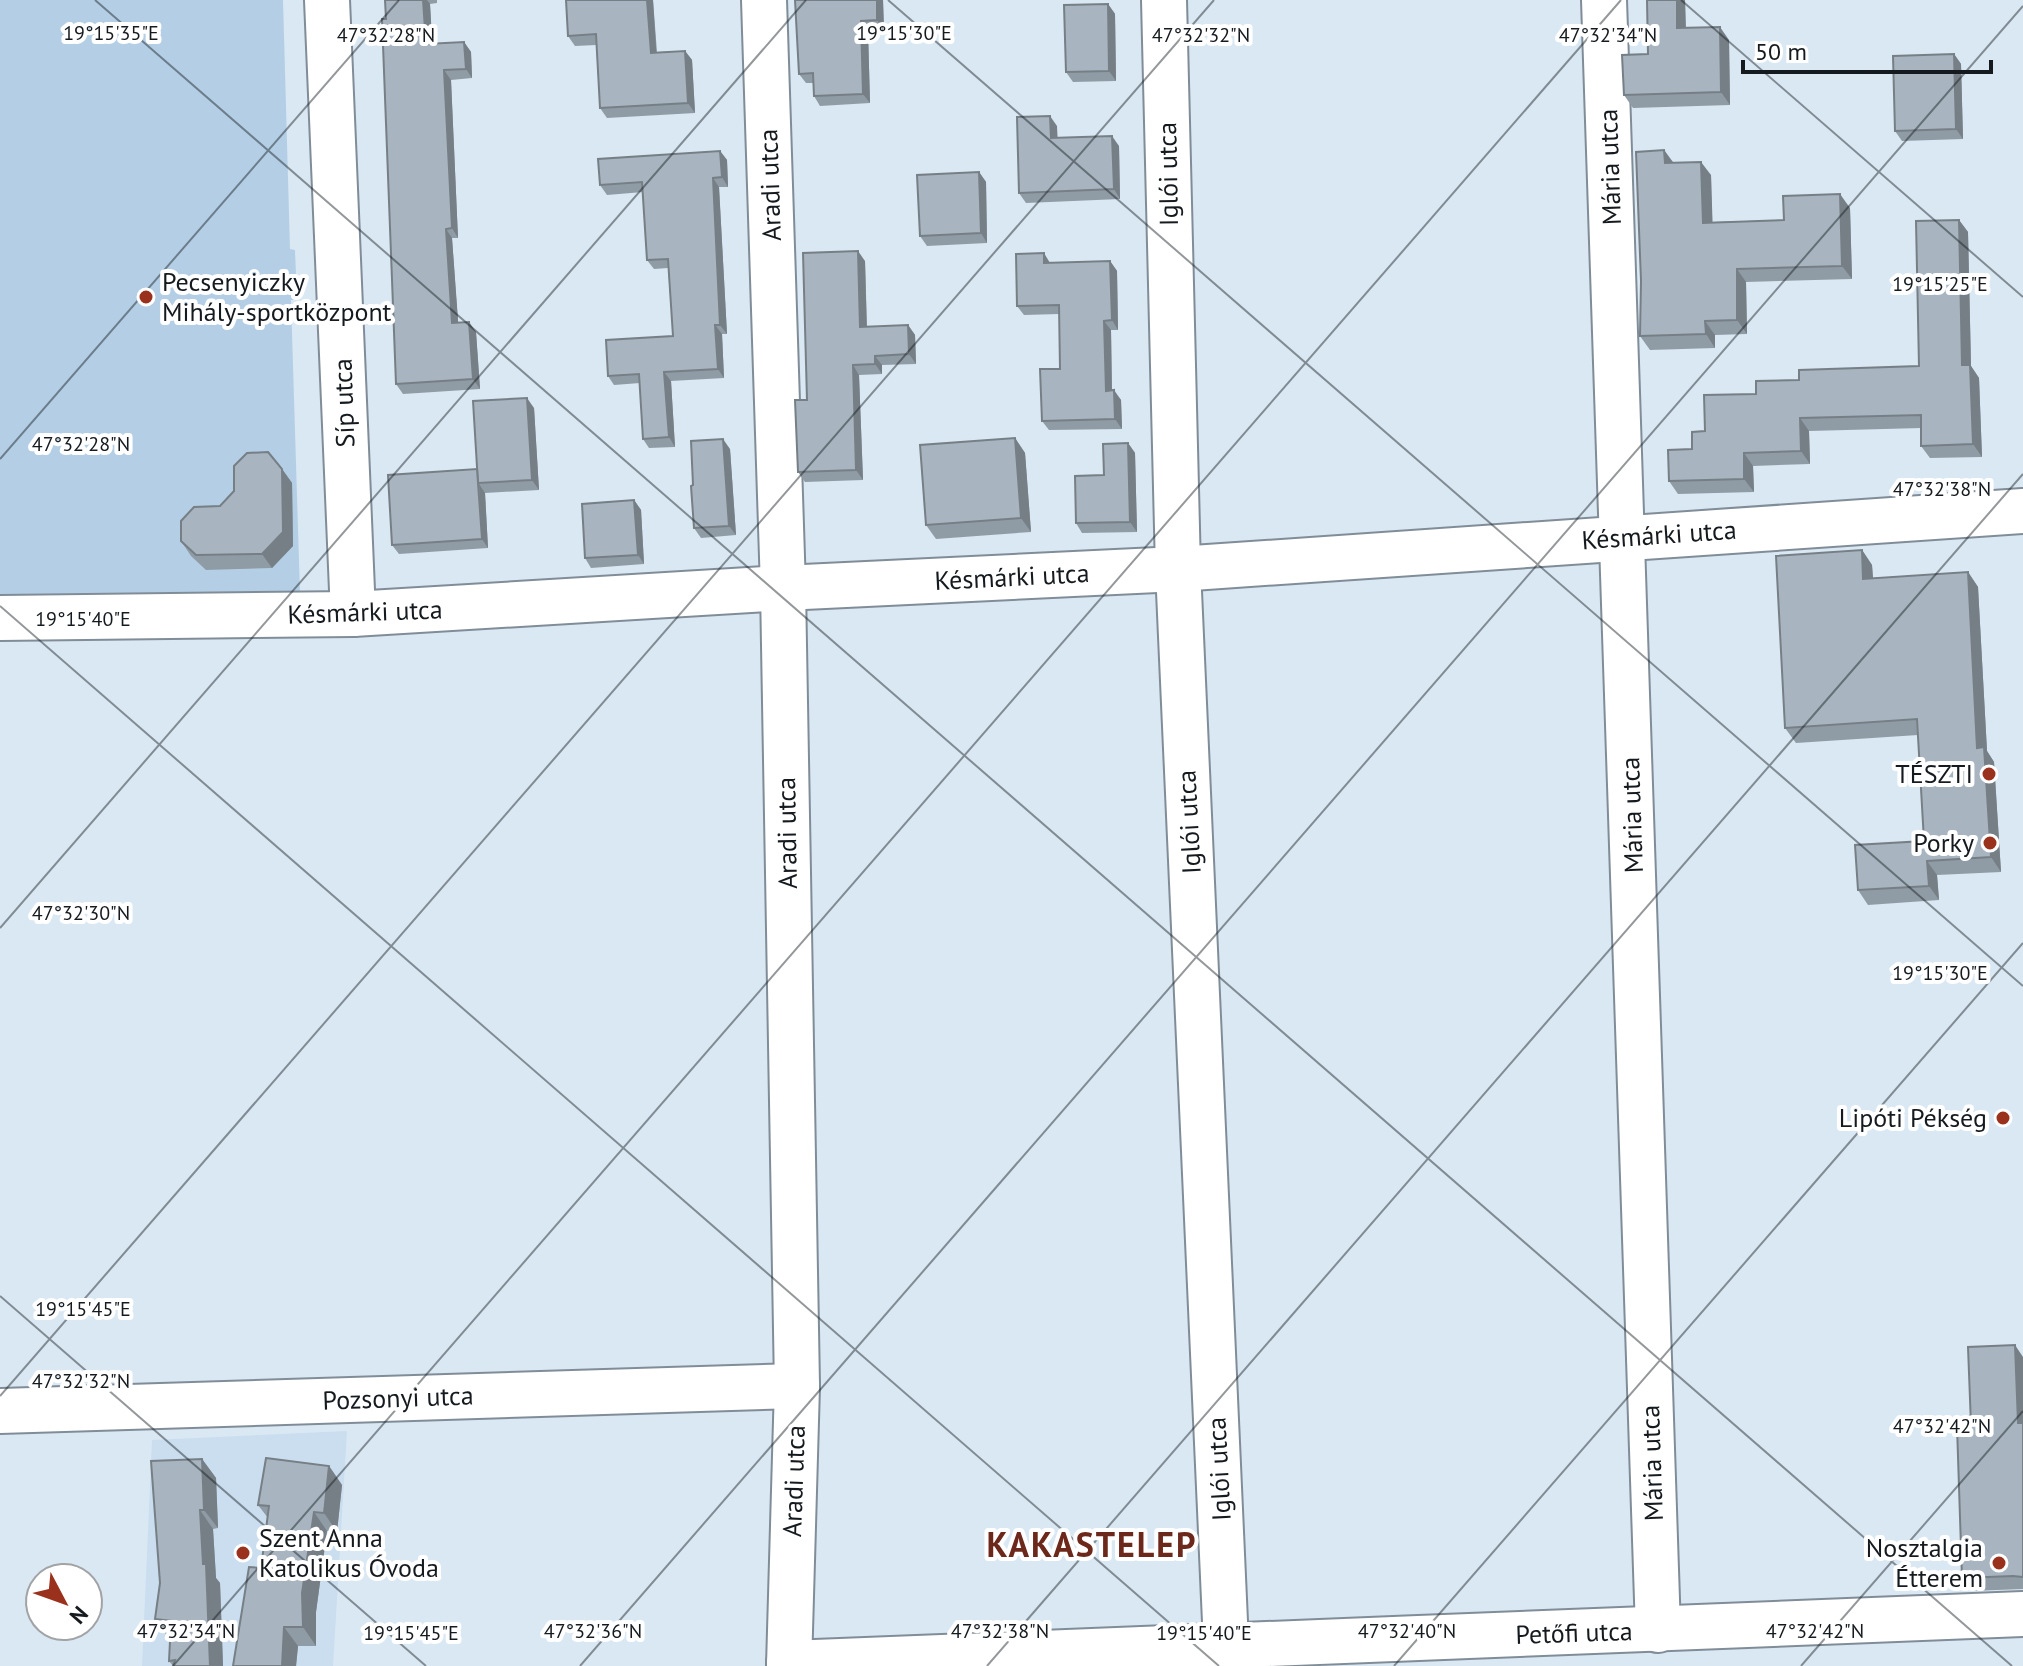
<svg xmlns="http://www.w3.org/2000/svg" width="2023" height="1666" font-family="'PT Sans',sans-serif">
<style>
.built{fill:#cadeef}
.green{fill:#b4cfe5}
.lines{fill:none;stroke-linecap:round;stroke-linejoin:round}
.minor-casing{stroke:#808d98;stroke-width:48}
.minor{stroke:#fff;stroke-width:44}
.wall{fill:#909ca5}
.shaded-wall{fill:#767f86}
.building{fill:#a8b5c0;stroke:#767f86;stroke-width:2}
.ticks{fill:none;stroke:#151a1e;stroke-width:2;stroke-opacity:0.45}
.poi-dot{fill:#9a311d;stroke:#fff;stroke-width:3}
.labels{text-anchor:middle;stroke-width:8;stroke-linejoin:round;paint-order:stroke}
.street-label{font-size:26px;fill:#151a1e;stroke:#fff}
.poi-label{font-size:26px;fill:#151a1e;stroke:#fff;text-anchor:end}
.district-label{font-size:34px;font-weight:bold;letter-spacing:2px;fill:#6c281b;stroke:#fff}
.ticks-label{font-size:20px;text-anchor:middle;fill:#151a1e;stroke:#fff;stroke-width:8;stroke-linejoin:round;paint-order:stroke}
</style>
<rect width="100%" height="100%" fill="#dae8f4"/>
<!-- built -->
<polygon class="built" points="347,1431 333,1666 142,1666 152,1440"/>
<!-- green -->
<polygon class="green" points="0,0 283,0 290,249 295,250 297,300 291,300 300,593 0,598"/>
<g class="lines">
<!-- minor casing -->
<g class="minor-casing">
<g id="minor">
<polyline points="327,0 353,614"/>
<polyline points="764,0 783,588 797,1386 789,1666"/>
<polyline points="1164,0 1178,569 1226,1644"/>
<polyline points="1604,0 1658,1630"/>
<polyline points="0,618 353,614 783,588 1178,569 2023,511"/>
<polyline points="0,1411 797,1386"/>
<path d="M 789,1663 C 1200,1645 1612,1632 2023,1614"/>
</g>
</g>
<!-- minor -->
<use href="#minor" class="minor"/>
</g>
<!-- wall -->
<g class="wall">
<polygon points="385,0 437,0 437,3 430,4 432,44 464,42 471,52 472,78 451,80 458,238 452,238 458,323 476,332 480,389 403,394 396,384"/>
<polygon points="566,0 653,0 657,52 685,51 692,60 695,113 607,118 600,108 596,45 575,46 568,36"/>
<polygon points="883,0 884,30 868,31 870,103 820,106 814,96 813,83 806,83 799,74"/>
<polygon points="1685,0 1686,28 1729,40 1730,105 1633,108 1624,95 1648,54"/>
<polygon points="1108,4 1115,14 1116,81 1073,82 1066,72"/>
<polygon points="1954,54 1961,64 1963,139 1902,141 1895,131"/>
<polygon points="1057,126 1057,137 1119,146 1120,199 1026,203 1019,193"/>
<polygon points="1664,150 1673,162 1711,175 1712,222 1784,220 1850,208 1852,279 1746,282 1747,334 1715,335 1715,348 1650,350 1640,336"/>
<polygon points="720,151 727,160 728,187 719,187 727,334 722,334 724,378 671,381 675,447 649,448 643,439 640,383 614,385 608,376 673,336 668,268 654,269 647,260 643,192 607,195 600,185"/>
<polygon points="979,172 986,182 987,243 927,246 920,236"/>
<polygon points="1959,220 1968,232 1971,366 1979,378 1982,457 1930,458 1921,446 1921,428 1809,431 1810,464 1753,466 1754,492 1678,494 1669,481 1705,431 1756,394 1799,380 1919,366"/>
<polygon points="865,261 867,327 908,325 915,335 916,364 882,365 882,374 859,375 863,480 805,482 798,472 807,400"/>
<polygon points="1110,261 1117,271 1118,330 1111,330 1112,390 1121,400 1122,429 1049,430 1042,421 1060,369 1059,314 1024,315 1017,306 1050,263"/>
<polygon points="534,408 539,490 485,493 488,548 399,554 392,545 477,469"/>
<polygon points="1015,438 1025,453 1031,532 936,539 926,525"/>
<polygon points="1128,443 1135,453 1137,532 1082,533 1076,523 1104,475"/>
<polygon points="730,449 736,535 701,538 694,528 693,485"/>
<polygon points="282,469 292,483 293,546 272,568 206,570 191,556 181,541 220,506"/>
<polygon points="634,500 641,510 644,564 591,568 585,558"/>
<polygon points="1862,550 1872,565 1873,578 1968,572 1978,587 1987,751 1994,762 2001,872 1937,875 1939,900 1868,905 1858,890 1924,841 1918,735 1796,743 1785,728"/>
<polygon points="2023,1357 2023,1589 1971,1591 1962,1578 1971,1425"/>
<polygon points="202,1459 216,1478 218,1528 213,1529 216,1578 220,1583 223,1666 173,1666 169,1661 170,1638 168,1637 155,1619"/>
<polygon points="329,1466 342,1485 337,1532 327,1531 316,1612 316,1646 298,1646 296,1666 261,1568 268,1518 258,1505"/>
</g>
<!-- shaded-wall -->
<g class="shaded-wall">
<polygon points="423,0 427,0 430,4 433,54 426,44"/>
<polygon points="647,0 653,0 657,63 651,53"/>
<polygon points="877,0 883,0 884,30 877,20"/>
<polygon points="1677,0 1685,0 1686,41 1677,28"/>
<polygon points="1108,4 1115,14 1116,81 1109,71"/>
<polygon points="861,21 868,31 870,103 863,94"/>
<polygon points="1720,27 1729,40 1730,105 1721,92"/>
<polygon points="464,42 471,52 472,78 466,69"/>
<polygon points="685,51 692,60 695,113 688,103"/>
<polygon points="1954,54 1961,64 1963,139 1956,129"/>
<polygon points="444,70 451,80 458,238 452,228"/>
<polygon points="1050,116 1057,126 1058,147 1051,138"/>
<polygon points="1112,136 1119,146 1120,199 1114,189"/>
<polygon points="1664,150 1674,164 1665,163"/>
<polygon points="720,151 727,160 728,187 722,177"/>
<polygon points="1701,162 1711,175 1713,236 1703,223"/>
<polygon points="979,172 986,182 987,243 981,233"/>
<polygon points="713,178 719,187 727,334 720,325"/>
<polygon points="1840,194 1850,208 1852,279 1842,266"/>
<polygon points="1959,220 1968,232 1971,366 1979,378 1982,457 1973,444 1962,365"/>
<polygon points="446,229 452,238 459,333 452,323"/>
<polygon points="858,251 865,261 867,337 860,327"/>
<polygon points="1044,253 1050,263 1044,263"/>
<polygon points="1110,261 1117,271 1118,330 1112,320"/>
<polygon points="1737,269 1746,282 1747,334 1737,320"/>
<polygon points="1104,321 1111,330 1112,400 1106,391"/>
<polygon points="1705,321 1715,335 1715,348 1706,334"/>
<polygon points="469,322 476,332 480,389 473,379"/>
<polygon points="715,325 722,334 724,378 718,369"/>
<polygon points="908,325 915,335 916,364 909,354"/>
<polygon points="875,356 882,365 882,374 875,364"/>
<polygon points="853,365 859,375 863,480 856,470"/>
<polygon points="664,372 671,381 675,447 669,437"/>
<polygon points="1114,390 1121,400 1122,429 1115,419"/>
<polygon points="527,398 534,408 539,490 532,480"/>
<polygon points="1800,418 1809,431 1810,464 1801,451"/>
<polygon points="1015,438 1025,453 1031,532 1021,518"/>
<polygon points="723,439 730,449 736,535 729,526"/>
<polygon points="1128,443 1135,453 1137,532 1130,522"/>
<polygon points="1744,453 1753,466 1754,492 1744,479"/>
<polygon points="282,469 292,483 293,546 272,568 262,554"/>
<polygon points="479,484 485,493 488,548 482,539"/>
<polygon points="634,500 641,510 644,564 638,555"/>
<polygon points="1862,550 1872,565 1874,593 1863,579"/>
<polygon points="1968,572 1978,587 1987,751 1994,762 2001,872 1991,857 1977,748"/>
<polygon points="1927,861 1937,875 1939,900 1929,886"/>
<polygon points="2015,1345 2023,1357 2023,1431 2018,1423"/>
<polygon points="202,1459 216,1478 218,1528 204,1510"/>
<polygon points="329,1466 342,1485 337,1532 324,1513"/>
<polygon points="200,1510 213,1529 216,1578 220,1583 223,1666 210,1666"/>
<polygon points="314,1512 327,1531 316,1612 316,1646 303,1627 302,1593"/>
<polygon points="284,1627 298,1646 296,1666 282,1666"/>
</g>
<!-- building -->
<g class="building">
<polygon points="385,0 423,0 426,44 464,42 466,69 444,70 452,228 446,229 452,323 469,322 473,379 396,384 382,19 386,19"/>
<polygon points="566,0 647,0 651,53 685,51 688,103 600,108 596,34 568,36"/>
<polygon points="795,0 877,0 877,20 861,21 863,94 814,96 813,73 799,74"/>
<polygon points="1647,0 1677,0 1677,28 1720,27 1721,92 1624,95 1622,55 1648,54"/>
<polygon points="1108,4 1109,71 1066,72 1064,5"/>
<polygon points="1954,54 1956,129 1895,131 1893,56"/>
<polygon points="1050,116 1051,138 1112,136 1114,189 1019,193 1017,117"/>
<polygon points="1664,150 1665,163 1701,162 1703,223 1784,220 1783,196 1840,194 1842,266 1737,269 1737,320 1705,321 1706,334 1640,336 1641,281 1636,152"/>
<polygon points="720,151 722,177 713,178 720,325 715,325 718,369 664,372 669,437 643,439 639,374 608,376 606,340 673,336 668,259 647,260 642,182 600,185 598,159"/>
<polygon points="979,172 981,233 920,236 917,175"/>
<polygon points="1959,220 1962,365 1970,365 1973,444 1921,446 1921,415 1800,418 1801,451 1744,453 1744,479 1669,481 1668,450 1692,449 1692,432 1705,431 1704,395 1756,394 1756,381 1799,380 1799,370 1919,366 1916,221"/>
<polygon points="858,251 860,327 908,325 909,354 875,356 875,364 853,365 856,470 798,472 795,400 807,400 803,253"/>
<polygon points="1044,253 1044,263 1110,261 1112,320 1104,321 1106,391 1114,390 1115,419 1042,421 1040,369 1060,369 1059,305 1017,306 1016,254"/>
<polygon points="527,398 532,480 478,483 473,401"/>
<polygon points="1015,438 1021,518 926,525 920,445"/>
<polygon points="723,439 729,526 694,528 691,486 693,485 691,441"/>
<polygon points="1128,443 1130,522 1076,523 1075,476 1104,475 1103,444"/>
<polygon points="268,452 282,469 283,532 262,554 196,555 181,541 181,521 194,507 220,506 234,491 234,466 247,453"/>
<polygon points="477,469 482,539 392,545 388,475"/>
<polygon points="634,500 638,555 585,558 582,504"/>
<polygon points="1862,550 1863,579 1968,572 1977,748 1984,747 1991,857 1927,861 1929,886 1858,890 1855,845 1924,841 1917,719 1785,728 1776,556"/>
<polygon points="2015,1345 2018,1423 2023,1423 2023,1577 2013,1576 1962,1578 1957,1426 1971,1425 1968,1347"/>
<polygon points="266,1458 329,1466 324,1513 314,1512 302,1593 303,1627 284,1627 282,1666 233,1666 249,1567 261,1568 269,1506 258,1505"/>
<polygon points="202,1459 204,1510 200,1510 203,1564 206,1564 210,1666 173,1666 175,1660 169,1661 171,1621 155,1619 160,1583 151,1461"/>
</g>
<!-- ticks -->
<path class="ticks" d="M 95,0 L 2012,1666M 888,0 L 2023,986M 1681,0 L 2023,297M 0,459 L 399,0M 0,606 L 1219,1666M 0,928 L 806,0M 0,1296 L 426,1666M 0,1396 L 1214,0M 173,1666 L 1621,0M 580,1666 L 2023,6M 987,1666 L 2023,474M 1394,1666 L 2023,943M 1801,1666 L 2023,1411"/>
<!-- markers -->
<g class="poi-dot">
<circle cx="146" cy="297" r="8"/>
<circle cx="1989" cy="774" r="8"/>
<circle cx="1990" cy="843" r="8"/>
<circle cx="2003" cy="1118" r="8"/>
<circle cx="243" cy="1553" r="8"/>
<circle cx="1999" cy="1563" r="8"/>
</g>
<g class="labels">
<!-- street labels -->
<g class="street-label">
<text transform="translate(1610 167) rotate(-92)" y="9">Mária utca</text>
<text transform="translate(1168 174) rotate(-91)" y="9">Iglói utca</text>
<text transform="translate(770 185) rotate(-92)" y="9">Aradi utca</text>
<text transform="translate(344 403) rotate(-92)" y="9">Síp utca</text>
<text transform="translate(1659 535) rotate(-4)" y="9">Késmárki utca</text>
<text transform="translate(1012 577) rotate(-3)" y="9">Késmárki utca</text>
<text transform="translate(365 612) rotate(-2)" y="9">Késmárki utca</text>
<text transform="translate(1632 815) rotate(-92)" y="9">Mária utca</text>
<text transform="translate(1189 822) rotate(-93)" y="9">Iglói utca</text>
<text transform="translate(787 833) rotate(-91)" y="9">Aradi utca</text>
<text transform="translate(398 1398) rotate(-2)" y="9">Pozsonyi utca</text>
<text transform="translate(1652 1463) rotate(-92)" y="9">Mária utca</text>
<text transform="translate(1219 1469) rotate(-93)" y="9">Iglói utca</text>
<text transform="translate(794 1481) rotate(-88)" y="9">Aradi utca</text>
<text transform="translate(1574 1633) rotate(-2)" y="9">Petőfi utca</text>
</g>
<!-- poi labels -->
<g class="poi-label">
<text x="162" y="291" text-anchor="start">Pecsenyiczky<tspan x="162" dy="30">Mihály-sportközpont</tspan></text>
<text x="1973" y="783">TÉSZTI</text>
<text x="1974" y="852">Porky</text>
<text x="1987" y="1127">Lipóti Pékség</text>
<text x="259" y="1547" text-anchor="start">Szent Anna<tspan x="259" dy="30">Katolikus Óvoda</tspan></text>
<text x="1983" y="1557">Nosztalgia<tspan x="1983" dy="30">Étterem</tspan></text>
</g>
<!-- district labels -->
<g class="district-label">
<text x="1092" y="1557">KAKASTELEP</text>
</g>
</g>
<g class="ticks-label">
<text x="111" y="40">19°15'35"E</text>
<text x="904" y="40">19°15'30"E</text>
<text x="386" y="42">47°32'28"N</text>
<text x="1201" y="42">47°32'32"N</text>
<text x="1608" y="42">47°32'34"N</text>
<text x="1940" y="291">19°15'25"E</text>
<text x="81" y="451">47°32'28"N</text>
<text x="1942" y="496">47°32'38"N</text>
<text x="83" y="626">19°15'40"E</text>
<text x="81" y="920">47°32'30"N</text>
<text x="1940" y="980">19°15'30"E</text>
<text x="83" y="1316">19°15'45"E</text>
<text x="81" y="1388">47°32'32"N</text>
<text x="1942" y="1433">47°32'42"N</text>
<text x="186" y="1638">47°32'34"N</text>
<text x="593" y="1638">47°32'36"N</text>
<text x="1000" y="1638">47°32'38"N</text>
<text x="1407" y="1638">47°32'40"N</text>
<text x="1815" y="1638">47°32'42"N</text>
<text x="411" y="1640">19°15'45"E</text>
<text x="1204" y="1640">19°15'40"E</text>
</g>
<!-- north arrow -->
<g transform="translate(64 1602) rotate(131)"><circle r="38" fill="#ffffff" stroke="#a1a3a5" stroke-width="2"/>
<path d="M0-6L14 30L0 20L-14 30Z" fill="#9a311d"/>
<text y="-12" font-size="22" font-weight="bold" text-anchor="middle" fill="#151a1e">N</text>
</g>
<!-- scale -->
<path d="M1743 60v12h248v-12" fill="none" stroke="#151a1e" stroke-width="4"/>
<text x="1755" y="60" font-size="24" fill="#151a1e" stroke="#ffffff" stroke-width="6" paint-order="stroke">50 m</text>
</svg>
